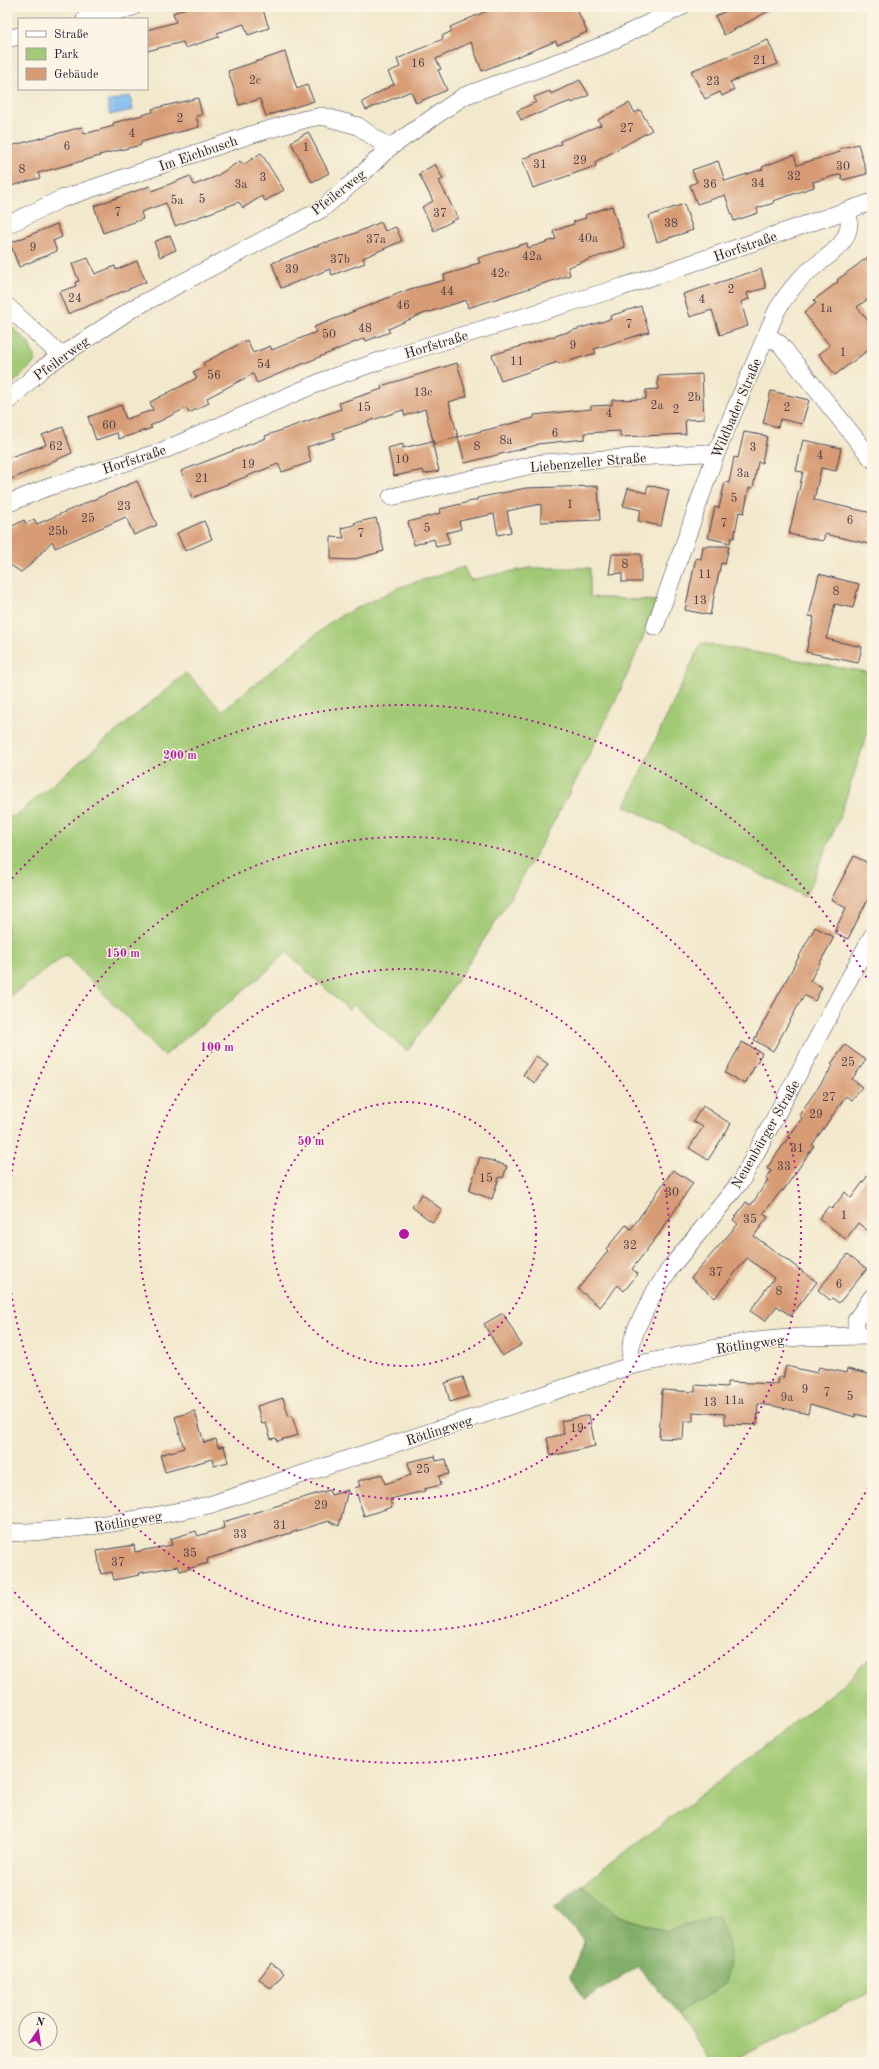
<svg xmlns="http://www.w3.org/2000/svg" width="879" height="2069" font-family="'Old Standard TT',serif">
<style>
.green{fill:#a2ca76;stroke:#627658}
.forest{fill:#81ae67;stroke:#526851}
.water{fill:#7cbaef;stroke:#4f6e95}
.building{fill:#d79b75}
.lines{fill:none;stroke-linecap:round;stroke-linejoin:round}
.street-casing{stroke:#414051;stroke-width:18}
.street{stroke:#fff;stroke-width:17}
.ring{fill:none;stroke:#b5179e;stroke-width:2;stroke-dasharray:2 4}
.labels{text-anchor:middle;stroke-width:3;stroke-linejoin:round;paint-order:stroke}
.number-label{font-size:12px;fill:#4f404a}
.street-label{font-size:14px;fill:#22223b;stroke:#fcf5e5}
.centre{fill:#b5179e;stroke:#fcf5e5;stroke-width:2}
.ring-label{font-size:12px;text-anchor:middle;font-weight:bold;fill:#b5179e;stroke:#fcf5e5;stroke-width:3;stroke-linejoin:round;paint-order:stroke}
</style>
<rect width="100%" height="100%" fill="#fcf5e5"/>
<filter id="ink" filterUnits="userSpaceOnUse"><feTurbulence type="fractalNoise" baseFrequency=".025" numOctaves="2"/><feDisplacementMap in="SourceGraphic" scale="8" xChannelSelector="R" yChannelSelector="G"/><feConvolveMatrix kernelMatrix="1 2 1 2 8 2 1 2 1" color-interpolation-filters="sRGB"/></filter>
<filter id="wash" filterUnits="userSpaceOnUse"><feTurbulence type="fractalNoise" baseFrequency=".012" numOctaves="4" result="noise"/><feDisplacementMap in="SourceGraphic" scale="16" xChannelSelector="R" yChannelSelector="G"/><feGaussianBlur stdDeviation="0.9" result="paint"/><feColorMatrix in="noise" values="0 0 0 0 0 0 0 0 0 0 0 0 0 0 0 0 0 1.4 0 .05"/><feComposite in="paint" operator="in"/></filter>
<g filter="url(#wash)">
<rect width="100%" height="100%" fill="#f2e8cc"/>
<!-- green -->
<g class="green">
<polygon points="7,323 28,342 36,361 7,389"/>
<path d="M 464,567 L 470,580 L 529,568 L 590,568 L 590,597 L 658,601 C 642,638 628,676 610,712 C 553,831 486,945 407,1051 L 354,1005 L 349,1010 L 286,952 L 266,972 L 164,1056 L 66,955 L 7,999 L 7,817 L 15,816 L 186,673 L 222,711 L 336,618 L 400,587 Z"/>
<polygon points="701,643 872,673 872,719 839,819 805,897 625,806"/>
<polygon points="872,1655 872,1991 730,2062 710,2062 678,2013 725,1984 718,1916 666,1931 619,1916 582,1885 755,1754 846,1682"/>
</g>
<!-- forest -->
<polygon class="forest" points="582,1885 619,1916 666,1931 718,1916 731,1948 725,1984 678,2013 638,1966 585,2000 569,1978 585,1941 554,1908"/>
<!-- water -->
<polygon class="water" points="130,96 133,110 110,115 107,102"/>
<g id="blocks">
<!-- building -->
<g class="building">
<polygon points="189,7 262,7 269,28 248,35 244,24 217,33 219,37 185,48 183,42 147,51 147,30 176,22 173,13"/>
<polygon points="496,7 576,7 587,32 557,45 556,41 482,71 471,42 436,59 441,69 438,70 447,90 416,103 411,91 366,110 362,102 394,84 388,72 400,67 397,59 443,39 442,36 452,31 450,27"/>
<polygon points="735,7 776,7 724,35 715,16"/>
<polygon points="768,40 778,64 730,82 734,90 722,96 720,92 705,99 691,71"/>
<polygon points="285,52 297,89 307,85 314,101 266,116 260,99 239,105 228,71"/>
<polygon points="580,80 589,95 572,103 571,101 521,120 517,111 536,102 534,97 550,91 551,94"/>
<polygon points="198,98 202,115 196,116 199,127 152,139 141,142 141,145 99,155 100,156 38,173 40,178 7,187 7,147 82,127 84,134 114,126 113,123 153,112 152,109"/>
<polygon points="629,103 635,113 640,110 652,130 595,162 596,166 533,188 522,159 561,144 560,141 601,125 598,120"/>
<polygon points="308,132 329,173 312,182 291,142"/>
<polygon points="858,144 867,174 842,180 841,174 813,182 814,187 773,201 774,203 757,208 758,213 734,221 725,195 697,204 690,185 697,182 692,170 718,161 725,181 763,169 762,167 794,155 797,165 840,152 839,149"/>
<polygon points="261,153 284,190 265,201 262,196 243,208 239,202 175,226 166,203 141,212 143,219 103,233 94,206 150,186 152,191 190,176 194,185 215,177 240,161 243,165"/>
<polygon points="435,164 443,179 439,181 458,218 434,231 422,207 433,201 419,174"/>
<polygon points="684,204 693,230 657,242 649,216"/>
<polygon points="612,206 625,247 568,267 570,275 468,308 466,300 420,315 388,329 390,332 366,341 365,338 257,383 253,374 207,398 209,403 189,413 186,408 150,426 152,428 119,439 117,433 96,440 88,417 121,405 126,419 153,410 150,402 197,378 193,372 205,366 203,363 247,340 253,353 270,346 272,350 316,332 314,327 332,320 410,289 445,280 444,275 471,267 471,265 480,263 478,258 527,243 528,248 556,239 553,231 574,224 573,222 586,218 585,215"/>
<polygon points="381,222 385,231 396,227 402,241 363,258 365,263 332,275 330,269 281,288 272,263 326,242 327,243 353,234"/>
<polygon points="57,224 62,237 53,241 57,251 19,267 10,243"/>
<polygon points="170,235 176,250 160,257 154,242"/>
<polygon points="872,254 872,296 857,307 872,326 872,347 835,375 819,354 830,346 804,313 816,303 814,300 838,282 837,280"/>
<polygon points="88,258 95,274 115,266 116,270 137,261 146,282 68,314 59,292 76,286 75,282 79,281 72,264"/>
<polygon points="761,269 766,288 747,293 749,299 741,302 748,326 720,335 712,310 690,317 683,294"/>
<polygon points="641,306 649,332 594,349 596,353 559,364 558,362 501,381 492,355 611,319 610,316"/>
<polygon points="457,363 467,396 449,402 458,437 434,444 425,409 405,416 403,410 333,433 335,438 307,447 311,462 282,472 278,464 192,498 181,471 266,438 265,436 341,409 339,403 382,389 381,386"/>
<polygon points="702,374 704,419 685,420 686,434 620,437 620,431 585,433 585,439 537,444 537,445 465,463 458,437 534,418 534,415 591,409 591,406 612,405 612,400 646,399 646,390 658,389 658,376"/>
<polygon points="771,391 809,400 802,424 780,419 778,427 763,423"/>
<polygon points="63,427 72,453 7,481 7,458 46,445 42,435"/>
<polygon points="744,432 767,436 762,463 758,462 753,488 749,488 744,513 739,512 734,538 731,538 730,543 708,538 715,507 719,508 725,482 729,483 734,457 738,458"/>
<polygon points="803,440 841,448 836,471 821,468 814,500 872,513 872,532 869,544 825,534 823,541 789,534 803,472 796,471"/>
<polygon points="432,441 439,471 424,474 423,470 394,476 388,448 403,444 403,448"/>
<polygon points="137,481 157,525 134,535 126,517 55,548 52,541 30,565 21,572 7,563 7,529 24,520 26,524 34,519 37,524"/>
<polygon points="648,485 669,490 661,526 638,521 641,510 623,506 628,488 646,493"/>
<polygon points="598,486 600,520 541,522 541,504 507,511 511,532 498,535 494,514 459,521 461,529 446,533 450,544 436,547 434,539 414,545 408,522 441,513 440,509 477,500 477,498 526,488"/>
<polygon points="376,518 384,551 351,560 331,559 331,537 344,538 341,528 355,525 354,523"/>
<polygon points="204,521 212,539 185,551 177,533"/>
<polygon points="703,546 729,546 725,564 721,563 710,615 685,610 696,558 701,559"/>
<polygon points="612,554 641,554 641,582 622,582 622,573 609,574"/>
<polygon points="819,574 859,584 853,608 835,604 826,639 862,647 858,663 806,652 814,617 809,616"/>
<polygon points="854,856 872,865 872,891 848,939 834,932 846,908 831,900"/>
<polygon points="815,927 834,937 810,981 822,987 815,1001 804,995 773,1051 754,1040"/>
<polygon points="742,1042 762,1053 745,1084 725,1073"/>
<polygon points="845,1045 866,1060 852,1079 862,1087 852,1100 846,1096 812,1145 814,1146 783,1191 782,1190 763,1214 768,1217 754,1236 817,1282 791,1316 777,1306 765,1321 750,1311 774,1278 747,1258 715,1298 691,1278 738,1224 733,1220 746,1202 751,1205 768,1180 766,1179 771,1171 767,1168 802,1118 799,1115 833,1066 831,1064"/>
<polygon points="536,1056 548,1064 535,1083 523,1075"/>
<polygon points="703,1106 731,1124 708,1160 689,1148 703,1127 693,1121"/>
<polygon points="480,1157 507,1166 503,1178 499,1177 492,1199 469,1191"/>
<polygon points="673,1170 693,1183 659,1234 632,1269 638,1274 624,1291 618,1285 600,1307 578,1289 608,1251 606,1249 626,1225 631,1229"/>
<polygon points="872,1170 872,1234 858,1223 846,1239 819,1218 829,1206 832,1209 845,1192 851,1198"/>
<polygon points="422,1194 442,1210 432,1222 412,1207"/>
<polygon points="848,1254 867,1269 839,1303 832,1298 830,1300 818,1290"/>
<polygon points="503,1313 521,1345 502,1356 484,1324"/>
<polygon points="786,1366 817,1373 819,1367 846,1373 847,1369 872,1375 872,1418 855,1414 855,1417 810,1404 808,1414 774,1406 758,1404 757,1425 725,1424 725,1414 693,1412 693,1421 684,1421 683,1439 659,1438 662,1390 695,1392 695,1385 727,1387 727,1382 778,1384 779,1377 783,1378"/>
<polygon points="463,1377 469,1396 450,1402 445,1383"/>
<polygon points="283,1398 289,1417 292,1416 298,1435 277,1441 276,1438 271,1439 266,1423 262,1424 257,1406"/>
<polygon points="195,1411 204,1443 216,1439 218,1447 224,1446 228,1462 214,1466 212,1459 165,1472 160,1455 184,1448 175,1417"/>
<polygon points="589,1415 595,1446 551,1456 547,1438 564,1434 561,1421"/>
<polygon points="435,1456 436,1461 446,1459 449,1474 439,1476 441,1485 424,1489 425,1491 390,1499 392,1507 364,1516 355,1488 360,1486 358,1481 382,1474 385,1484 411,1475 408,1462"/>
<polygon points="329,1490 331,1495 348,1490 339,1526 329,1521 207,1559 208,1563 180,1571 178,1566 139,1573 140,1575 114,1580 112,1572 101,1574 97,1551 134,1545 135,1552 172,1545 170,1539 196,1531 198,1536 224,1528 223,1522"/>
<polygon points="271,1963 284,1973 271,1989 259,1979"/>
</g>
</g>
</g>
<g filter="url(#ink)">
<use href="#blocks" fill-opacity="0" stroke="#414051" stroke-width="1"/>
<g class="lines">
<!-- street casing -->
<g class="street-casing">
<g id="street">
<polyline points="85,19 133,7"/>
<polyline points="7,39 19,36"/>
<polyline points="7,225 61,199 253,134 306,119 322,116 358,126 389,148"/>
<polyline points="7,306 60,355"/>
<polyline points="767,335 780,344 872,459"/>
<polyline points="7,402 43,368 132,309 322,209 358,178 389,148 464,96 604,45 681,7"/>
<polyline points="391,497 541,463 703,453 715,456"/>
<polyline points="7,504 43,489 162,451 325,380 388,358 622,287 872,202"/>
<path d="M 655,627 L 715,456 L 777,310 C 784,298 792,288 801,278 C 821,258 856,246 848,212"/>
<polyline points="856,1336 856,1320 872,1297"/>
<polyline points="630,1366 631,1346 636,1329 654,1293 671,1267 741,1181 872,936"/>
<path d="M 7,1533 C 76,1531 142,1519 209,1505 L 630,1366 L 745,1342 L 800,1337 L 872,1336"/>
</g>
</g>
<!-- street -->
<use href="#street" class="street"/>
</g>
</g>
<!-- distance rings -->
<g class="ring">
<circle cx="404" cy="1234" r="132"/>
<circle cx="404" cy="1234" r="265"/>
<path d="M7 1231A397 397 0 1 1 7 1237"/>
<path d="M871 1482A529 529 0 0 1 8 1585M8 883A529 529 0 0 1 871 986"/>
</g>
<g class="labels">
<!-- number labels -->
<g class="number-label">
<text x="760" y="64">21</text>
<text x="418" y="67">16</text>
<text x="255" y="84">2c</text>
<text x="713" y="85">23</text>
<text x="180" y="122">2</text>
<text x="627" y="132">27</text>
<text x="132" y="137">4</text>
<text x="67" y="150">6</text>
<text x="306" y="151">1</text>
<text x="580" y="164">29</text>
<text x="540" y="168">31</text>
<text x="843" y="170">30</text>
<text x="22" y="173">8</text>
<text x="794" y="180">32</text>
<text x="263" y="181">3</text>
<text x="758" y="187">34</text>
<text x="241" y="188">3a</text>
<text x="710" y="188">36</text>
<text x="202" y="203">5</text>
<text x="177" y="204">5a</text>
<text x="118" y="216">7</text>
<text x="440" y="217">37</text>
<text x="671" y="227">38</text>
<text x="588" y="242">40a</text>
<text x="376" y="243">37a</text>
<text x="33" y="251">9</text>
<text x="532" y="260">42a</text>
<text x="340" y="263">37b</text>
<text x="292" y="273">39</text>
<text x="500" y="277">42c</text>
<text x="731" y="293">2</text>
<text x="447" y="295">44</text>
<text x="75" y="302">24</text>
<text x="702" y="303">4</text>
<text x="403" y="309">46</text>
<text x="826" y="312">1a</text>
<text x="629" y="328">7</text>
<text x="365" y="332">48</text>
<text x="329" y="338">50</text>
<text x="573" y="349">9</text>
<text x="843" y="356">1</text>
<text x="517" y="365">11</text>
<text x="264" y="368">54</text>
<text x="214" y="379">56</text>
<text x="423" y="396">13c</text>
<text x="694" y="401">2b</text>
<text x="657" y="409">2a</text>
<text x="364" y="411">15</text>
<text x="787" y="411">2</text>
<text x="676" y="413">2</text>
<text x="609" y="417">4</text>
<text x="109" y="429">60</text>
<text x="555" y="437">6</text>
<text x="506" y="444">8a</text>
<text x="56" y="450">62</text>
<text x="477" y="450">8</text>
<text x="753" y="451">3</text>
<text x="820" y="459">4</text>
<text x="402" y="463">10</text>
<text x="248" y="468">19</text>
<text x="743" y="477">3a</text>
<text x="202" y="482">21</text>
<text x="734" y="502">5</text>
<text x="570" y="508">1</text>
<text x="124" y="510">23</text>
<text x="88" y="522">25</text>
<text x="850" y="524">6</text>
<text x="724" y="527">7</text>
<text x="427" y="532">5</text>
<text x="58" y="535">25b</text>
<text x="361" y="537">7</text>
<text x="625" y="568">8</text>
<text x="705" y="578">11</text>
<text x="836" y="595">8</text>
<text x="700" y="604">13</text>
<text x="848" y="1066">25</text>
<text x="829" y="1101">27</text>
<text x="816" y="1118">29</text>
<text x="797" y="1152">31</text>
<text x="784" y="1170">33</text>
<text x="486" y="1182">15</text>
<text x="672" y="1196">30</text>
<text x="844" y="1219">1</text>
<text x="750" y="1223">35</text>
<text x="630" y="1249">32</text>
<text x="716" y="1276">37</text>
<text x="839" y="1288">6</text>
<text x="779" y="1295">8</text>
<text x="805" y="1393">9</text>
<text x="827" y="1396">7</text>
<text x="850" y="1400">5</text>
<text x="787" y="1401">9a</text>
<text x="734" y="1404">11a</text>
<text x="710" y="1406">13</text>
<text x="577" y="1432">19</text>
<text x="423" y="1473">25</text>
<text x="321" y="1509">29</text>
<text x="280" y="1529">31</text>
<text x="240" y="1538">33</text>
<text x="190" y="1557">35</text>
<text x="118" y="1566">37</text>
</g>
<!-- street labels -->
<g class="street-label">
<text transform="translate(198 153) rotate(-19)" y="5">Im Eichbusch</text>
<text transform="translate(338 192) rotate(-38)" y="5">Pfeilerweg</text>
<text transform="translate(745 246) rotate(-19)" y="5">Horfstraße</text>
<text transform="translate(436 344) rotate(-17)" y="5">Horfstraße</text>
<text transform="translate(61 358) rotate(-36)" y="5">Pfeilerweg</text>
<text transform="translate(736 408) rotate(-67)" y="5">Wildbader Straße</text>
<text transform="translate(134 459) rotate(-18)" y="5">Horfstraße</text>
<text transform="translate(588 462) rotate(-5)" y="5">Liebenzeller Straße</text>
<text transform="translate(765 1134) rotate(-60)" y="5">Neuenbürger Straße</text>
<text transform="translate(750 1344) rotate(-8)" y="5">Rötlingweg</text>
<text transform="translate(439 1430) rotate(-18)" y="5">Rötlingweg</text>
<text transform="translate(128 1521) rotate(-10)" y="5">Rötlingweg</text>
</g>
</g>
<circle cx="404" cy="1234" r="6" class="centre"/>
<g class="ring-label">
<text x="180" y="759">200 m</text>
<text x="123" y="957">150 m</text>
<text x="217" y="1051">100 m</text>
<text x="311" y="1145">50 m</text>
</g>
<!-- margin -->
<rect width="879" height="2069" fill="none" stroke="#fcf5e5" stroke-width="24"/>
<!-- legend -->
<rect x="18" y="18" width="130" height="72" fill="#fcf5e5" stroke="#a5a1a1"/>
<rect x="26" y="31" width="20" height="6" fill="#ffffff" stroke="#a5a1a1"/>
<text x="54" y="38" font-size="12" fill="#22223b">Straße</text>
<rect x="26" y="48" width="20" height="12" fill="#a2ca76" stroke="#a5a1a1"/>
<text x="54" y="58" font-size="12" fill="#22223b">Park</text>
<rect x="26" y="68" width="20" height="12" fill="#d79b75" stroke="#a5a1a1"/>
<text x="54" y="78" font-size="12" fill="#22223b">Gebäude</text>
<!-- north arrow -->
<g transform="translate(38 2031) rotate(13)"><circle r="19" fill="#fcf5e5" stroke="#a5a1a1"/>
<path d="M0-3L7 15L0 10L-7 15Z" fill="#b5179e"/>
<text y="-6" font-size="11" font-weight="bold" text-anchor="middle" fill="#22223b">N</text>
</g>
</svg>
